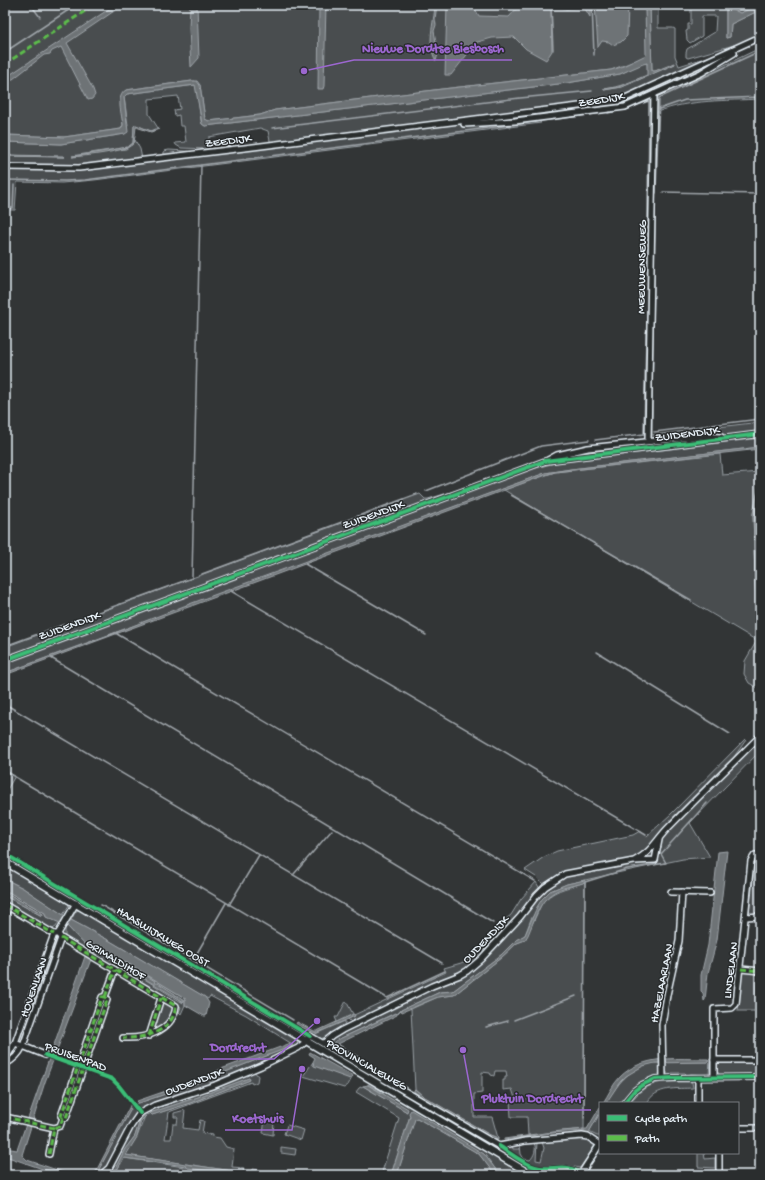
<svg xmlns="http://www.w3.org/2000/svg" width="765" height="1180" font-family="'Gochi Hand',sans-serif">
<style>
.green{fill:#494d4f;stroke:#989fa4;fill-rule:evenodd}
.water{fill:#6e7376;stroke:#9fa5aa}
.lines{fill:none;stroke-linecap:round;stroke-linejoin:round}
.stream{stroke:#9fa5aa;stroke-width:1.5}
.minor-casing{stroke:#e8f1f8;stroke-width:8}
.major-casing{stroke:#e8f1f8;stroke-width:9}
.minor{stroke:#2a2d2e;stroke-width:5}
.major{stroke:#2a2d2e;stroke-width:6}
.quiet{stroke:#5cbc4b;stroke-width:3;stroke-dasharray:6 3;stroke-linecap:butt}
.cycleway-casing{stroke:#2a2d2e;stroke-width:6}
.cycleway{stroke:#3abd76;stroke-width:4}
.labels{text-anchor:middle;stroke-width:3;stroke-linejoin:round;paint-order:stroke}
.street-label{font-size:12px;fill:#e8f1f8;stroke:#2a2d2e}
.leader{fill:none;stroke:#9c67d0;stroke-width:1.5}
.callout-dot{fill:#9c67d0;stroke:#2a2d2e;stroke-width:1.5}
.callout-label{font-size:13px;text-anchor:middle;font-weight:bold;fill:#9c67d0;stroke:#2a2d2e;stroke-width:3;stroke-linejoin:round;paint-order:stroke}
</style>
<rect width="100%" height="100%" fill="#323536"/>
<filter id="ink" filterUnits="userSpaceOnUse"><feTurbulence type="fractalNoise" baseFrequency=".025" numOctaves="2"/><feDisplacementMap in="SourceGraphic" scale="8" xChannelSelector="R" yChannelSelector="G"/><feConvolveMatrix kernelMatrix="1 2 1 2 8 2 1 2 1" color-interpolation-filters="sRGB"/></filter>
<g filter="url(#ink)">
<!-- green -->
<g class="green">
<polygon points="5,5 645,5 647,54 645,57 611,70 442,89 275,110 260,115 209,121 206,120 205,119 200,85 195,81 192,81 126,90 120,98 123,126 121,129 64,137 5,135"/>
<path d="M 650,5 L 726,5 L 726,38 L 730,37 L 731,24 L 760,10 L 760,36 L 737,46 L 734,45 L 688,58 L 686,57 L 686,53 L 687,49 L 715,32 L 716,16 L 702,16 L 702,36 L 690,43 L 687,40 L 686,31 L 688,30 L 688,24 L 691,24 L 691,8 L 658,9 L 658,28 L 673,28 L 675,29 L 675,56 L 679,66 L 727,51 L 623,98 L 616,99 L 273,143 L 270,141 L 268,131 L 260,128 L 209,137 L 209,149 L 181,148 L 176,145 L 175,143 L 186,142 L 184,126 L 180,126 L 179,115 L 175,116 L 174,110 L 180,109 L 178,96 L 149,99 L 149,114 L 158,128 L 151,131 L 136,125 L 134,126 L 133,143 L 128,147 L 72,156 L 126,149 L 134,143 L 135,140 L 140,149 L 142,159 L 72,167 L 5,166 L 5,156 L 65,157 L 5,155 L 5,142 L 61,144 L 125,134 L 128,125 L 124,97 L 127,94 L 196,85 L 201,121 L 202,124 L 205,126 L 567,83 L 620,74 L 643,63 L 647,63 L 648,75 C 633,81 620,87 604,89 L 604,90 L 622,87 L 675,64 L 655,71 L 652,71 Z"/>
<polygon points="732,5 758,5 740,13 734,10"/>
<path d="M 760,48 L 760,99 C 726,101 690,99 657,112 L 652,404 L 652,435 L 760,422 L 760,432 L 735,436 L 706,435 L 656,440 L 650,438 L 655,99 L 657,95 L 712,71 Z"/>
<polygon points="537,120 541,123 94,180 62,183 17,182 15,210 5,210 5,168 60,169 446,125"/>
<polygon points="169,150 202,152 164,156 164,151"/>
<path d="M 760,438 L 760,447 L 571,469 L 545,473 C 365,540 185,607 5,673 L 5,663 L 532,469 L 555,463 Z"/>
<path d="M 720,454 L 722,475 L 760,472 C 760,487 755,499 753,514 L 756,608 L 760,622 L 760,689 L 749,683 L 744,674 L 745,661 L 756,642 L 754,639 L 504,490 L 555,472 Z"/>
<polygon points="487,481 5,658 5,647 420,494 425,499 428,499"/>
<path d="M 760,738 L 760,751 L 690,823 L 710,857 L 683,859 L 612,874 L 567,884 L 550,891 L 531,919 L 525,935 L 516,940 L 501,955 L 453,991 L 440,992 L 401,1010 L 397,1014 L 395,1013 L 337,1040 L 334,1042 L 334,1045 L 331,1043 L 334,1037 L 432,988 L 463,976 L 471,971 L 524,915 L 548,885 L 555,881 L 576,872 L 638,861 C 650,855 656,846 664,836 Z"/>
<polygon points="745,739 746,740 726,768 648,849 634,858 562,874 552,879 544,885 536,877 525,870 544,857 557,851 633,835 640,831 647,836 671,814"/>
<polygon points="5,770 15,776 5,793"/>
<polygon points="758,859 760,859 760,914 749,915 755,863"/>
<polygon points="5,865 68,904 69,905 63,915 23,888 5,879"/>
<path d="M 536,882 L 540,889 L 518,917 L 473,964 C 464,972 454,976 442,979 L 352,1023 L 348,1019 L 355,1016 L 354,1015 L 446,972 L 444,968 L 461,963 L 471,958 L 476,954 L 501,923 L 511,915 L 521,899 Z"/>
<path d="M 585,882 L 584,1129 L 528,1135 L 527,1117 L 511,1117 L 510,1100 L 513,1100 L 515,1098 L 512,1089 L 503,1090 L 503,1080 L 505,1080 L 505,1077 L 507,1077 L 506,1071 L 495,1071 L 494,1076 L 491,1075 L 490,1073 L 482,1072 L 482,1093 L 474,1094 L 474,1117 L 492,1117 L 498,1138 L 490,1135 L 423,1096 L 415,1089 L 411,1009 L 438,997 L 454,995 L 502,957 L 517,943 L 525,940 L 542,903 C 556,888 567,889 585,882 Z"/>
<polygon points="5,890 45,913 46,917 59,922 56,927 51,930 5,902 5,896 42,916 43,914 5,892"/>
<polygon points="79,910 297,1039 298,1044 297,1047 211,1084 146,1107 141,1110 136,1104 138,1103 187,1087 292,1046 292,1044 246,1015 210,996 208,999 110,941 71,920 76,911"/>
<polygon points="67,926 88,948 88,951 65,938 65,929"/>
<polygon points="54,938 58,940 23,1042 20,1043 18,1041"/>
<path d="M 98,948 L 104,949 L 185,998 L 185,1005 L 181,1014 L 179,1012 L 181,1007 L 93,954 ZM 102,950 L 111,955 L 111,958 L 116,960 L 118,959 L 154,981 L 154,983 L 177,996 L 183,1003 L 99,951 Z"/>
<polygon points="742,971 756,972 756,1011 738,1011"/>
<polygon points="346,1001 353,1014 337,1022 335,1017 338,1017"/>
<polygon points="164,1003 173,1008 174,1012 166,1022 156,1029 154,1027 161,1005"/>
<polygon points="345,1021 345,1023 342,1028 323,1038 320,1039 313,1035"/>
<polygon points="710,1059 709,1075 691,1074 687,1075 685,1073 672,1073 671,1075 667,1075 667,1072 665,1072 665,1062 708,1062 708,1060"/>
<polygon points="313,1062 313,1065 350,1078 353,1076 348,1085 344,1088 303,1076"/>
<polygon points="719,1062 760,1062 760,1075 720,1075 717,1071 716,1065"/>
<path d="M 651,1063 L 660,1063 L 661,1072 L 659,1073 L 660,1076 C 640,1081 632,1086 621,1103 L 606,1103 C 619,1082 627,1071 651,1063 Z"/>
<path d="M 254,1071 L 258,1076 L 257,1082 L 252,1084 L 251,1082 L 169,1112 L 165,1139 L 171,1139 L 173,1124 L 177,1124 L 178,1117 L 174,1117 L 174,1113 L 185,1110 L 183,1128 L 198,1130 L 200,1120 L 204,1121 L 202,1133 L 213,1135 L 213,1137 L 220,1138 L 226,1147 L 234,1149 L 232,1167 L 244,1168 L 243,1175 L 114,1175 L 124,1158 L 238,1175 L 239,1172 L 125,1155 L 137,1137 L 145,1116 L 140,1120 L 135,1136 L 125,1149 L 112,1175 L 107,1175 L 133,1123 L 145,1111 L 147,1115 L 150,1113 L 150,1108 ZM 249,1078 L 250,1080 L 190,1103 L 152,1115 L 150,1113 L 198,1097 Z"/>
<path d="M 662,1082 L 692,1082 L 693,1088 C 677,1089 656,1086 647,1103 L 630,1103 C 638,1091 648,1085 662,1082 Z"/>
<polygon points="368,1084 381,1091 382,1091 393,1095 526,1175 500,1175 484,1154 410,1114 410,1116 391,1175 381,1175 399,1118 356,1092 359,1088 363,1086 407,1112 381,1092 368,1085"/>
<polygon points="131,1103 138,1112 133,1119 105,1170 98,1175 96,1175 130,1109 129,1108"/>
<polygon points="600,1113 600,1136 597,1136 589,1132"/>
<polygon points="415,1118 417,1118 479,1154 493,1172 490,1175 397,1175"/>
<polygon points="265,1120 274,1121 273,1135 263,1133"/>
<polygon points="287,1125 304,1130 301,1140 284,1134"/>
<path d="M 579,1138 L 589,1140 L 595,1146 L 580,1168 L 564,1165 L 536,1166 L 527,1163 L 506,1149 L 506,1146 L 512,1145 L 513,1149 L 520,1149 L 520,1145 L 521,1154 L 524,1159 L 530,1160 C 534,1156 537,1149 534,1143 L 537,1142 L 536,1160 L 541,1161 L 544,1148 L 542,1142 Z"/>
<polygon points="281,1147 296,1149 295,1155 281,1153"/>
<polygon points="698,1153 704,1153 705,1159 715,1158 715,1168 698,1167"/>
<polygon points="528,1168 541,1170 569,1169 573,1171 575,1174 574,1175 539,1175"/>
<polygon points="253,1169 289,1175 252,1175"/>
</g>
<!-- water -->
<g class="water">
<polygon points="115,5 123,5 67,43 93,89 95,95 92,99 88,100 61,47 52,51 50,54 44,55 13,79 5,82 5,78"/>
<polygon points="190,5 197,5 199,58 191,67 189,28"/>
<polygon points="319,5 326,5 324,86 323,89 318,89"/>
<path d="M 435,5 L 437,5 L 435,19 L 436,25 L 434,31 L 438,54 L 436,61 C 426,43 434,24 435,5 Z"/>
<polygon points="447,5 473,5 479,16 509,17 517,8 517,5 551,5 552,51 546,60 526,49 514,37 492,38 474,43 466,56 451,75 445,75"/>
<polygon points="556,5 590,5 590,17 584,7 566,9"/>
<polygon points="595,5 628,5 627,36 621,42 613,45 609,42 602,41 598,47"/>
<path d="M 645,5 L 650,5 L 652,71 L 655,71 L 675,63 L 675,64 L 622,87 L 604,90 L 604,89 L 618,87 L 647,75 L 647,63 L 643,64 L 620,74 L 567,83 L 205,126 L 202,124 L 195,85 L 127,94 L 124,97 L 128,132 L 125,134 L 61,144 L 5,142 L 5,135 L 64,137 L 121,129 L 123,125 C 122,115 115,96 126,90 L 192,81 L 197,81 L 200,85 L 205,119 L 209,121 L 260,115 L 275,110 L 442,89 L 611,70 L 621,67 L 646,55 Z"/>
<polygon points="726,5 732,5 734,10 740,13 760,5 760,10 731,24 730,37 726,38"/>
<path d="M 136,125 L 151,131 L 159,129 L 151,132 L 136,127 L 134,143 C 127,152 84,156 72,157 L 128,147 L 133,143 L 134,126 Z"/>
<polygon points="5,155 64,156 65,157 5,156"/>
<polygon points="760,447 760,449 555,472 545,475 5,675 5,673 107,636 184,606 545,473 571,469"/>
<polygon points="760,484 760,493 756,511 759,554 758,612 760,622 756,609 753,514 755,504"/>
<polygon points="727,851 717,940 708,973 705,1000 704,1001 703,993 701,991 701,975 708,945 718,852"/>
<path d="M 5,879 L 23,888 L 71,920 L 110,941 L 205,997 L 209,1003 L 206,1016 L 204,1016 L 185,1005 L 185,998 L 104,949 C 98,948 96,949 93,954 L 45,1082 L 22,1155 L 27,1160 L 72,1175 L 60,1175 L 5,1156 L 5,1148 L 17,1150 L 88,948 L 67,926 L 46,917 L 45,913 L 5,890 Z"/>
<path d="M 585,880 L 583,883 C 573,886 561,887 553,893 C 539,901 534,921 528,935 L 525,940 L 517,943 L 502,957 L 454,995 L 438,997 L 402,1012 L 401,1010 L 440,992 L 453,991 L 501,955 L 516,940 L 525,935 L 537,907 L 542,899 L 550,891 L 567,884 Z"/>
<polygon points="5,892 43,914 42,916 5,896"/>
<polygon points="100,950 111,955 111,958 116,960 117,958 155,981 154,983 158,983 175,994 175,995 178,996 184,1000 184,1002 100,952"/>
<polygon points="396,1013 397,1014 397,1015 338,1044 365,1061 364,1063 334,1044 334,1042 337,1040"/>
<polygon points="354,1014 355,1016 317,1033 309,1031 296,1024 297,1022 314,1031 317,1031"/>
<polygon points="291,1043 292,1044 292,1046 192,1085 139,1103 137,1101 215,1074 215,1072 221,1069"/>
<polygon points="310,1052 353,1076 350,1079 314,1066 313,1062 315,1058 309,1054"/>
<path d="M 708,1059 L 708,1062 L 655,1063 L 643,1066 L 626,1076 L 620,1082 L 606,1103 L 603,1103 C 608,1095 613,1084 620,1077 C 643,1054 678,1059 708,1059 Z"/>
<polygon points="249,1078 250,1080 190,1103 152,1115 150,1113 198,1097"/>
<polygon points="368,1085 408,1109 407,1112 363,1086"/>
<polygon points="415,1089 423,1096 490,1135 498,1138 498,1140 488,1136 437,1107 414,1092 414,1090"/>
<path d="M 600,1107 L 600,1113 L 589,1132 C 561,1130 531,1136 504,1140 L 504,1139 L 561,1131 L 587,1129 Z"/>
<polygon points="129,1108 131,1109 96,1175 94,1175"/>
<polygon points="411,1110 484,1154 500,1175 495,1175 479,1154 417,1118 415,1119 397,1175 391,1175 410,1116 409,1113"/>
<polygon points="143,1116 146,1116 141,1121 137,1137 126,1155 239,1172 239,1174 238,1175 188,1168 186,1166 124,1158 114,1175 112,1175 125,1149 135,1136 140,1120"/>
</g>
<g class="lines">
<!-- stream -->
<g class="stream">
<polyline points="31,5 40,17"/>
<polyline points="551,5 553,50"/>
<polyline points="592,5 594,55"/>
<polyline points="5,52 76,5"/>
<polyline points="629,108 649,101 647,328"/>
<polyline points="659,109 685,100 760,97"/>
<polyline points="608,113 626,109"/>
<polyline points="272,128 520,98 592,91"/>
<polyline points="5,180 65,181 85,180 603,113"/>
<polyline points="663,192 760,194"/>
<polyline points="656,193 659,98 760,51"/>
<polyline points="5,208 13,208 14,185"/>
<polyline points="651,421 655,202"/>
<polyline points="654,432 760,419"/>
<polyline points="595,440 644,434 646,332"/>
<polyline points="426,491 541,446 589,440"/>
<polyline points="511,495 691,600"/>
<polyline points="305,564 426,635"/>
<polyline points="202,574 417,494"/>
<polyline points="231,591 646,835"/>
<polyline points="117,634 535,881"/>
<polyline points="94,641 118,632"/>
<polyline points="5,646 192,578 201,165"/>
<polyline points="597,652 730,734"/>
<polyline points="51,658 493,923"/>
<polyline points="5,704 442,963"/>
<polyline points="5,771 387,998 445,971"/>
<polyline points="294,874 332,830"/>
<polyline points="101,905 293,1020"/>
<polyline points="229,905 259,855"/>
<polyline points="193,960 226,903"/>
<polyline points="514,1020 576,996"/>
<polyline points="486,1027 508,1021"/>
<polyline points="584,1118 585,882 627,869 666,863 661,854 707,803"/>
</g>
<!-- minor casing -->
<g class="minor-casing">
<g id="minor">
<polyline points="464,124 515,121 625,107 701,73 734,53"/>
<polyline points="5,167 79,168 253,147 619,101 760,37"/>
<polyline points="648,441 654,94"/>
<polyline points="548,460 557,455 588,448 703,436 721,437"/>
<polyline points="5,660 545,461 760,434"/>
<polyline points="635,861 655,860 659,840"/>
<polyline points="671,892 710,893"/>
<path d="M 5,905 L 54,934 L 58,934 L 61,938 L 176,1006 C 173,1032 144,1039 123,1038"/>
<polyline points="5,917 8,907"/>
<polyline points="746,917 760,916"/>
<polyline points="58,934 76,903"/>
<polyline points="741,969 760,971"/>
<polyline points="105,997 115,970"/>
<polyline points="149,1036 161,998"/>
<polyline points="15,1043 45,1055"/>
<path d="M 324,1043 L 332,1036 L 342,1030 L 432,986 L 460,975 L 467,971 L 481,959 L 520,917 L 537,895 L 545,887 L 565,874 L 634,861 C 652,852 656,840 669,827 C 699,796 730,766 760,736"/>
<polyline points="5,1056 8,1055 15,1043 54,934"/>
<polyline points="714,1060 760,1060"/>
<path d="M 5,1064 C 14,1060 19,1055 23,1046 L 61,938"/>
<polyline points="714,1077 714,1009 732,1008 736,1004 751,861 755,855 760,855"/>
<polyline points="663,1078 662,1025 667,995 679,941 682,892"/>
<polyline points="698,1078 698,1103"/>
<polyline points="624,1103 634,1091 642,1085 655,1079 674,1078 760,1077"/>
<polyline points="5,1117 54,1128"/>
<polyline points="738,1128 760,1128"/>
<polyline points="49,1154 54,1128 60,1126 63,1118 66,1118 107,1000 105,997 102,997 61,1116 63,1118"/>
<polyline points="101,1175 109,1168 131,1126 140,1113 155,1105 215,1085 261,1066 298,1048 303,1044 310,1036 499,1146 525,1141 582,1136 588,1137 600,1145"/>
<polyline points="580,1175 600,1144"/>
<polyline points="719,1175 719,1153"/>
</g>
</g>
<!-- major casing -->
<g class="major-casing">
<polyline id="major" points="5,862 532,1175"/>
</g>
<!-- minor -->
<use href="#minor" class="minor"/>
<!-- major -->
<use href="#major" class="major"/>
<!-- quiet -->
<g class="quiet">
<polyline points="5,64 94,5"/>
<polyline points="5,905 54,934"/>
<polyline points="5,917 8,907"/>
<path d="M 61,938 L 176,1006 C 173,1032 144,1039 123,1038"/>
<polyline points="741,969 760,971"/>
<polyline points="105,997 115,970"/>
<polyline points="149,1036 161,998"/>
<polyline points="5,1117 54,1128"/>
<polyline points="49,1154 54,1128 60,1126 63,1118 66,1118 107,1000 105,997 102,997 61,1116 63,1118"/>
</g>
<!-- cycleway casing -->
<g class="cycleway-casing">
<g id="cycleway">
<polyline points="5,660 545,461 760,434"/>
<polyline points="5,854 310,1036"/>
<polyline points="45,1055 112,1079 119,1086 140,1113"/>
<polyline points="624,1103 634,1091 642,1085 655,1079 674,1078 760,1077"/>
<path d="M 499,1146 C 510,1153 522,1163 535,1167 C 552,1172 563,1161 581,1174"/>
</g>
</g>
<!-- cycleway -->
<use href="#cycleway" class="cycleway"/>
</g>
</g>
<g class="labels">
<!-- street labels -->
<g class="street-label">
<text transform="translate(601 99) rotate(-9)" y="4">ZEEDIJK</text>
<text transform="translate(228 140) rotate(-7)" y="4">ZEEDIJK</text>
<text transform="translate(641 267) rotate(-89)" y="4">MEEUWENSEWEG</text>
<text transform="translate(687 433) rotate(-7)" y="4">ZUIDENDIJK</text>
<text transform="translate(373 514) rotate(-20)" y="4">ZUIDENDIJK</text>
<text transform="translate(69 625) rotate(-20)" y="4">ZUIDENDIJK</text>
<text transform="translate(163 936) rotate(31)" y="4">HAASWIJKWEG OOST</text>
<text transform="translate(485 939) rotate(-46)" y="4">OUDENDIJK</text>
<text transform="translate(116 959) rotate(31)" y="4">GRIMALDIHOF</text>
<text transform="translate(730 970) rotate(-83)" y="4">LINDELAAN</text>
<text transform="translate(661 983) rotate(-79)" y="4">HAZELAARLAAN</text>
<text transform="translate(33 987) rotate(-71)" y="4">HOVENLAAN</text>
<text transform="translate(76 1056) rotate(20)" y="4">PRUISENPAD</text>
<text transform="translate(367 1064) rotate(30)" y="4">PROVINCIALEWEG</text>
<text transform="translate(194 1081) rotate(-20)" y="4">OUDENDIJK</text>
</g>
</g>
<!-- callouts -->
<path class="leader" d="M304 71L354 60H512M317 1021L274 1059H203M463 1050L474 1110H591M302 1069L292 1130H225"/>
<g class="callout-dot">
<circle cx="304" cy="71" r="4"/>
<circle cx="317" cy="1021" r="4"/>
<circle cx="463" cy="1050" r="4"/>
<circle cx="302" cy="1069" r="4"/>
</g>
<g class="callout-label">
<text x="433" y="52">Nieuwe Dordtse Biesbosch</text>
<text x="238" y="1051">Dordrecht</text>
<text x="532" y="1102">Pluktuin Dordrecht</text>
<text x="258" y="1122">Koetshuis</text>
</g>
<!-- margin -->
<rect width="765" height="1180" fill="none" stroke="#2a2d2e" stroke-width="20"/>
<rect x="10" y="10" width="745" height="1160" fill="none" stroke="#e8f1f8" stroke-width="1.5" filter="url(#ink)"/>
<!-- legend -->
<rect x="599" y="1102" width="140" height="52" fill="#2a2d2e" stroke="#767b7f"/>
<rect x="607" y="1115" width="20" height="6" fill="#3abd76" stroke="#767b7f"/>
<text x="635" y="1122" font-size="12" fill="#e8f1f8">Cycle path</text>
<rect x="607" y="1135" width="20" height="6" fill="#5cbc4b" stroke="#767b7f"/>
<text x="635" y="1142" font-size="12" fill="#e8f1f8">Path</text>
</svg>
